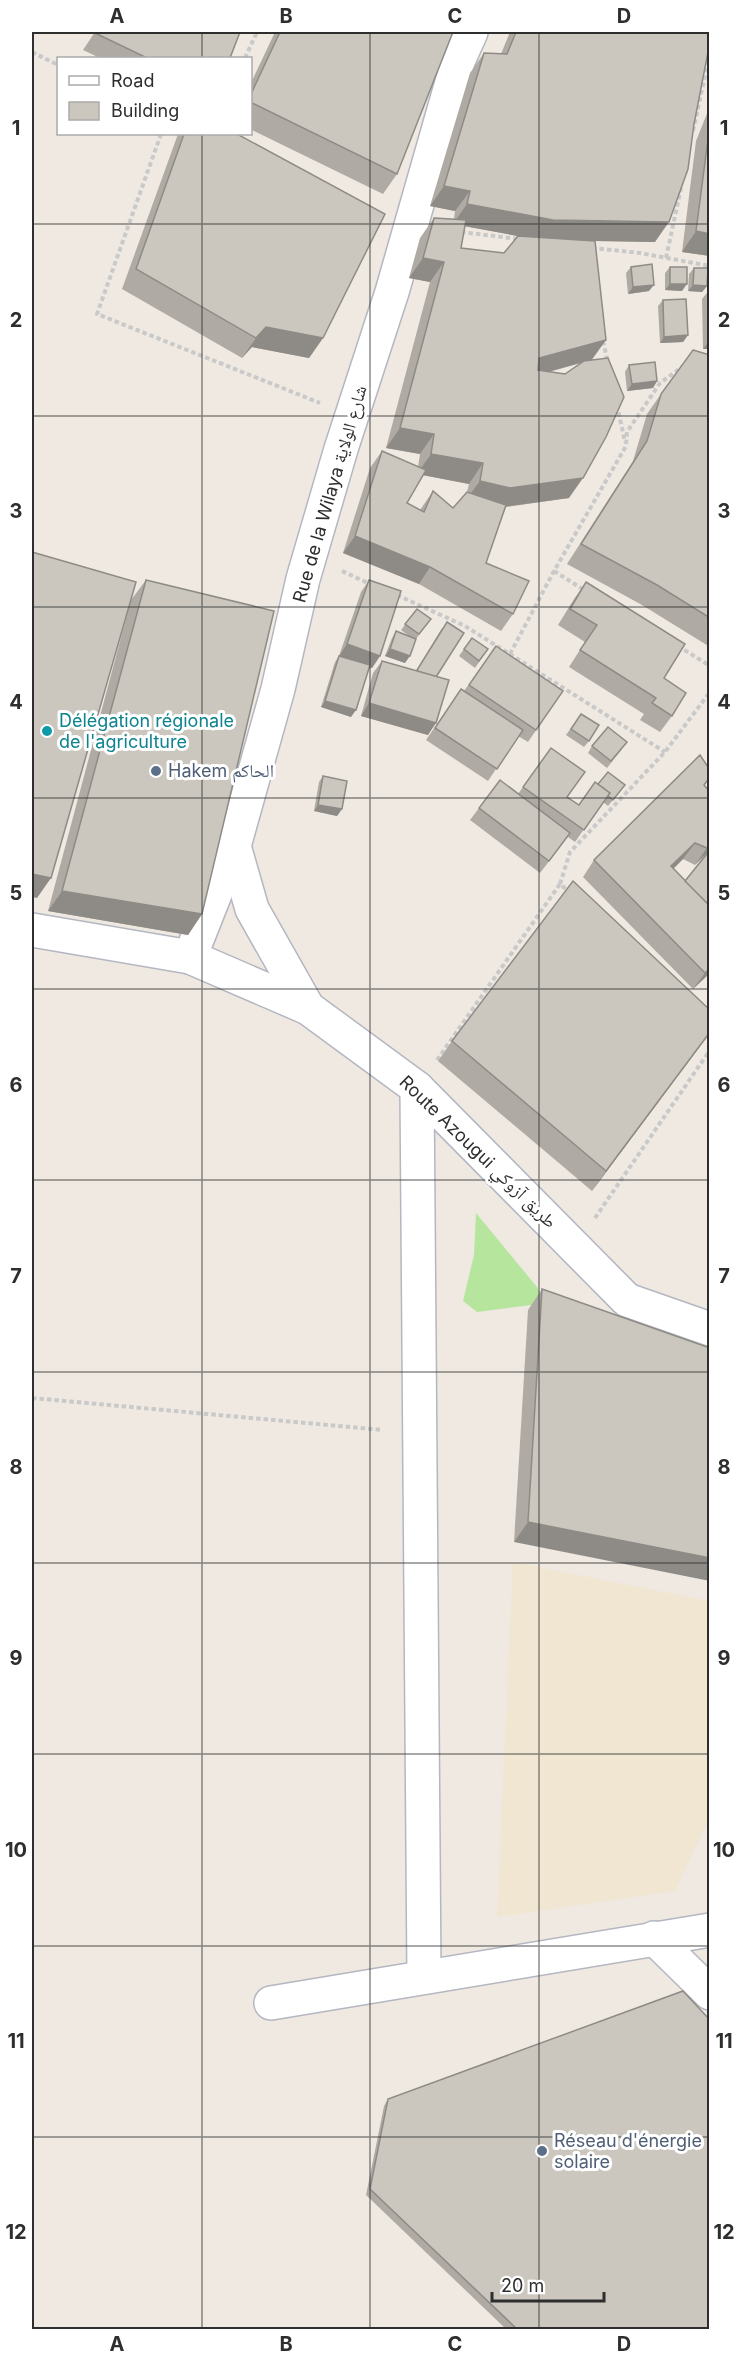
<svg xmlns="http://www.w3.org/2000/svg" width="741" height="2361" font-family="Inter,'Noto Naskh Arabic',sans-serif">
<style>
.education{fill:#f0e6d1}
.green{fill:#b6e59e}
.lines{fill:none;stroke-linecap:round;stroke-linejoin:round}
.minor-casing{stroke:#b4b7c1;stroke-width:36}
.path{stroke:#c9c9c9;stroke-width:4;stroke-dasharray:4.5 3;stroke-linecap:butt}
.minor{stroke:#fff;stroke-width:33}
.wall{fill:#afaba4;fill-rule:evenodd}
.shaded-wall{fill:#8e8b86}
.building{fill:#cbc7bf;stroke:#8e8b86;stroke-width:1.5}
.grid{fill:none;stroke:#2e2e2e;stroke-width:1.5;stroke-opacity:0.55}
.culture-dot{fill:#0f9aa8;stroke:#fff;stroke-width:2}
.service-dot{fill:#5c6f8a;stroke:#fff;stroke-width:2}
.labels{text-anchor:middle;stroke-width:6;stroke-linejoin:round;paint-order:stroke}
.street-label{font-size:18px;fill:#2e2e2e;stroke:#fff}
.culture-label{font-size:18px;fill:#0d838f;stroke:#fff;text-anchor:start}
.service-label{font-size:18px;fill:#4e5e75;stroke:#fff;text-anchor:start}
.neatline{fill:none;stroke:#2e2e2e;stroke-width:2}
.grid-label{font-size:20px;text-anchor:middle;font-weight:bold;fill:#2e2e2e}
</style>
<rect width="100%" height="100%" fill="#efe9e1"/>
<!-- education -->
<polygon class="education" points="513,1562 709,1601 709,1819 675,1891 497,1917"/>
<!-- green -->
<polygon class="green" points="476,1213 537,1287 546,1303 477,1312 463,1301 474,1255"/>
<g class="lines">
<!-- minor casing -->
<g class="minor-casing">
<g id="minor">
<polyline points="234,846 252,909 308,1008"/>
<polyline points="32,930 190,957 308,1008 417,1088 627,1300 710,1329"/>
<polyline points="190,957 234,846 278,689 303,579 341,449 392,292 458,61 471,32"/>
<polyline points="417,1088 424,1976"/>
<polyline points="654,1938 710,1993"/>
<polyline points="271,2003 710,1930"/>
</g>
</g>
<!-- path -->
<g class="path">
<polyline points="32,52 58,65"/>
<polyline points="245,58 257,32"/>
<polyline points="693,131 710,53"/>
<polyline points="161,134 97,314 320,403"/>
<polyline points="461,232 519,239"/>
<polyline points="592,248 640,253 710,266"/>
<polyline points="666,258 681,188"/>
<polyline points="603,341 608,363"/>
<polyline points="617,405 625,442"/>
<polyline points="342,571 370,584"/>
<polyline points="554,571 584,590"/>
<polyline points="397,595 465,626 665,752"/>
<polyline points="678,646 710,666"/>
<polyline points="510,654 554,571 626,446 627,432 660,383 682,367"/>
<polyline points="560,884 570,852 665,752 710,692"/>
<polyline points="437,1060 560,884 570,893"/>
<polyline points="595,1218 710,1050"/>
<polyline points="32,1398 383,1430"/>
</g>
<!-- minor -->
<use href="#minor" class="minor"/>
</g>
<!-- wall -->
<g class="wall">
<polygon points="95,32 230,58 100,58 83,50"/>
<polygon points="275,32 453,32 397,174 383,194 250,129 250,85"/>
<path d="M 510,32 L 710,32 L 655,242 L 595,241 L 606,340 L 592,360 L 569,498 L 506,507 L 486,563 L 513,614 L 501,631 L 419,584 L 343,553 L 370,468 L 382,451 L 418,467 L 420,454 L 386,448 L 430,282 L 409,278 L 420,238 L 434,218 L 454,219 L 455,211 L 430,206 L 470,73 L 484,53 L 501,54 ZM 464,226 L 518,236 L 504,253 L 461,248 ZM 581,363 L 565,374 L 549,372 ZM 423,475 L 469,484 L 467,492 L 453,508 L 433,491 L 420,510 L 407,503 Z"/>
<polygon points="710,106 710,256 682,252 696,141"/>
<polygon points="178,134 237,134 323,338 309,358 252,347 242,358 122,289"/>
<polygon points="631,267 649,291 628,294 626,273"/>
<polygon points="670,267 682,291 665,290 665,273"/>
<polygon points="694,268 707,286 702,292 688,291 689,274"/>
<polygon points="710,289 710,349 703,349 702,299"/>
<polygon points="663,300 688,335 683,342 660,343 658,306"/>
<polygon points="710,355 710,647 642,605 567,564 633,461 647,414 661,394"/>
<polygon points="629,365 657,381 653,388 627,391 625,372"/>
<polygon points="146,580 202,914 188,935 48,911 131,600"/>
<polygon points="369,580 380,656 372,668 369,667 351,717 321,707 335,662 339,656 361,592"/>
<polygon points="586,582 664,678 672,716 660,732 640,720 644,714 569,667 585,642 558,625 574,599"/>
<polygon points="417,609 431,619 416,639 405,663 385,656 392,638 396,631 409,636 401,630"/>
<polygon points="442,628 428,735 361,716 373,673 382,661 416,671"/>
<polygon points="472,638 488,649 475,668 459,656"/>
<polygon points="496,646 563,691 528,742 518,736 488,781 426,740 461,689 464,691"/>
<polygon points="581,714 589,741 584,747 566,735"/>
<polygon points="592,746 622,749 607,768 588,753"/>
<polygon points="551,748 567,798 579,805 598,784 625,785 608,806 603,802 575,842 568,837 540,873 470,820 479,808 518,794"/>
<polygon points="323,776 342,809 337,816 314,811 319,782"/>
<path d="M 704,785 L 710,792 L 710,973 L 693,989 L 583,877 L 594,860 ZM 706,853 L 685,881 L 673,869 L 683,859 L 695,865 Z"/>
<polygon points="710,1033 592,1191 438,1061 452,1041"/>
<polygon points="542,1289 710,1348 514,1542 528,1310"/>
<polygon points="388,2099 710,2330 507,2330 366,2195 384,2106"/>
</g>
<!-- shaded-wall -->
<g class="shaded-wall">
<polygon points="444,186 470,191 455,211 430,206"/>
<polygon points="467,204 669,222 655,242 539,240 453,224"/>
<polygon points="696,231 710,234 710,256 682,252"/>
<polygon points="423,258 444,262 430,282 409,278"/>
<polygon points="670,284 687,284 682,291 665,290"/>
<polygon points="654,285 649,291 628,294 633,287"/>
<polygon points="693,285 707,286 702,292 688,291"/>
<polygon points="266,327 323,338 309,358 252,347 242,358 256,338"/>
<polygon points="688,335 683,342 660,343 664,337"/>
<polygon points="606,340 591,360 525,378 539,358"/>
<polygon points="710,340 710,349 703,349"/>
<polygon points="657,381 653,388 627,391 632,384"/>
<polygon points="400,428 434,434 420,454 386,448"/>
<polygon points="431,454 483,463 469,484 417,474"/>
<polygon points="583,478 569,498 496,508 465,501 480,481"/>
<polygon points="355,536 430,567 419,584 343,553"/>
<polygon points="347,644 380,656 372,668 339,656"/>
<polygon points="390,649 410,656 405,663 385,656"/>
<polygon points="325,701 356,710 351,717 321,707"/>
<polygon points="369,703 436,723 428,735 361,716"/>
<polygon points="318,805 342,809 337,816 314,811"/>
<polygon points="695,843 683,859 659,883 671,866"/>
<polygon points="710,845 710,850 695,865 707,848"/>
<polygon points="32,874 51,878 37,898 32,897"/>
<polygon points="62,891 202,914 188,935 48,911"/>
<polygon points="710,968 710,973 693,989 705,973"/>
<polygon points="710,1032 710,1033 592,1191 606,1171"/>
<polygon points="528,1522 710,1558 710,1581 514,1542"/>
</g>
<!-- building -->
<g class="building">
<polygon points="96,32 240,32 230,58 147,58 95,33"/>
<polygon points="280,32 453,32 397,174 250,102 250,96"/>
<polygon points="516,32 710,32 710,42 694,124 688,169 669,222 553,220 467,204 470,191 444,186 484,53 507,54"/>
<polygon points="710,124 710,234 696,231"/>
<polygon points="184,134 237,134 385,214 323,338 266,327 256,338 136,269"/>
<polygon points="434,218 466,220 461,248 504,253 518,236 595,241 606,340 539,358 538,370 565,374 584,361 608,358 624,397 606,437 583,478 510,488 480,481 483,463 431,454 434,434 400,428 444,262 423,258"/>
<polygon points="652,264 654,285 633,287 631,267"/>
<rect x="670" y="267" width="17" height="17"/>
<polygon points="694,268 708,268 707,286 693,285"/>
<polygon points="686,299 688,335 664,337 663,300"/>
<polygon points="693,350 710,355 710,618 657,585 581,544 647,441 661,394"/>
<polygon points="655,362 657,381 632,384 629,365"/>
<polygon points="382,451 426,470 407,503 424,512 433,491 453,508 467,492 506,505 486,563 529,581 513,614 430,567 355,536"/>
<polygon points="32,552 136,582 51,878 32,874"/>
<polygon points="146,580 274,611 202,914 62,891"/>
<polygon points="369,580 401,591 380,656 347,644"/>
<polygon points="586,582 685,644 664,678 686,693 672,716 652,703 656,698 580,650 597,625 570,609"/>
<polygon points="417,609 431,619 419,634 405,624"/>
<polygon points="447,622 464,633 436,677 420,672 417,670"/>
<polygon points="396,631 416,639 410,656 390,649"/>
<polygon points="472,638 488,649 479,661 464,649"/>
<polygon points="496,646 563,691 536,730 469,685"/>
<polygon points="339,656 370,665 356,710 325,701"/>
<polygon points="382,661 449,680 436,723 369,703"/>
<polygon points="461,689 523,730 497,769 435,728"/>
<polygon points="581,714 599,725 589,741 571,729"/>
<polygon points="608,727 627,742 611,761 592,746"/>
<polygon points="551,748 585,772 567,797 579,805 595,782 610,793 584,830 523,787"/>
<polygon points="700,755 710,770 710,777 704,785 710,792 710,845 707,848 695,843 671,866 710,906 710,968 705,973 594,860"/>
<polygon points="608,772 625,785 613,800 608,796 610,793 598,784"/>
<polygon points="323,776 347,781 342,809 318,805"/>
<polygon points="500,780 570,833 549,861 479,808"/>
<polygon points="710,850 710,906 685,881"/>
<polygon points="573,881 710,1010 710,1032 606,1171 452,1041"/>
<polygon points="542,1289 710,1348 710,1558 528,1522"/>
<polygon points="683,1991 710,2020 710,2330 518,2330 370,2189 388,2099"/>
</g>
<!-- grid -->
<path class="grid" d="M 202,32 L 202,58M 370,32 L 370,2330M 539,32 L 539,2330M 202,134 L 202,2330M 32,224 L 710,224M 32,416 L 710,416M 32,607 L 710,607M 32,798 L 710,798M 32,989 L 710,989M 32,1180 L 710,1180M 32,1372 L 710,1372M 32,1563 L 710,1563M 32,1754 L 710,1754M 32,1946 L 710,1946M 32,2137 L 710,2137"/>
<!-- markers -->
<circle class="culture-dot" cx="47" cy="731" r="6"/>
<g class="service-dot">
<circle cx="156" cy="771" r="6"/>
<circle cx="542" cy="2151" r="6"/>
</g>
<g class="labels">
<!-- street labels -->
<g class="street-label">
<text transform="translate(330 494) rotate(-74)" y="6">Rue de la Wilaya شارع الولاية</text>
<text transform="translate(478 1152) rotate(44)" y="6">Route Azougui طريق آزوكي</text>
</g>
<!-- culture labels -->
<g class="culture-label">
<text x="59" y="727">Délégation régionale<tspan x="59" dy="21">de l'agriculture</tspan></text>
</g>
<!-- service labels -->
<g class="service-label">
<text x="168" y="777">Hakem الحاكم</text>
<text x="554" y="2147">Réseau d'énergie<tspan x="554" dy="21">solaire</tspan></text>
</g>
</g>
<!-- border -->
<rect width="741" height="2361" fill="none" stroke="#ffffff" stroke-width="66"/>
<!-- legend -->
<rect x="57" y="57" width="195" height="78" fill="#ffffff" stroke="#ababab" stroke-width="1.5"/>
<rect x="69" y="76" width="30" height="9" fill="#ffffff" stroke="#ababab" stroke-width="1.5"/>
<text x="111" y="87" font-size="18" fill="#2e2e2e">Road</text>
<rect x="69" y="102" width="30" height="18" fill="#cbc7bf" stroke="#ababab" stroke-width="1.5"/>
<text x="111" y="117" font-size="18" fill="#2e2e2e">Building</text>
<!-- scale -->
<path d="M492 2292v9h112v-9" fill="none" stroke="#2e2e2e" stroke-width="3"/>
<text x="501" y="2292" font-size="18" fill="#2e2e2e" stroke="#ffffff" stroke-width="4.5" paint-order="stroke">20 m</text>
<rect x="33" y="33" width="675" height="2295" class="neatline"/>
<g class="grid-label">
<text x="117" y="23">A</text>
<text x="286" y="23">B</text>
<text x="455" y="23">C</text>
<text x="624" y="23">D</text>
<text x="16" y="135">1</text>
<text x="724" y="135">1</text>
<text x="16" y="327">2</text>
<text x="724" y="327">2</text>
<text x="16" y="518">3</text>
<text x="724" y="518">3</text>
<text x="16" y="709">4</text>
<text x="724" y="709">4</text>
<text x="16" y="900">5</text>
<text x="724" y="900">5</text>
<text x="16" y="1092">6</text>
<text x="724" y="1092">6</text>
<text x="16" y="1283">7</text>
<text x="724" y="1283">7</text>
<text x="16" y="1474">8</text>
<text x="724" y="1474">8</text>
<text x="16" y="1665">9</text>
<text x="724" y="1665">9</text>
<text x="16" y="1857">10</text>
<text x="724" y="1857">10</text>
<text x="16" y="2048">11</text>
<text x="724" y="2048">11</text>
<text x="16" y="2239">12</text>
<text x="724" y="2239">12</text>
<text x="117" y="2351">A</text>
<text x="286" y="2351">B</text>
<text x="455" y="2351">C</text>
<text x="624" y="2351">D</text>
</g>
</svg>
